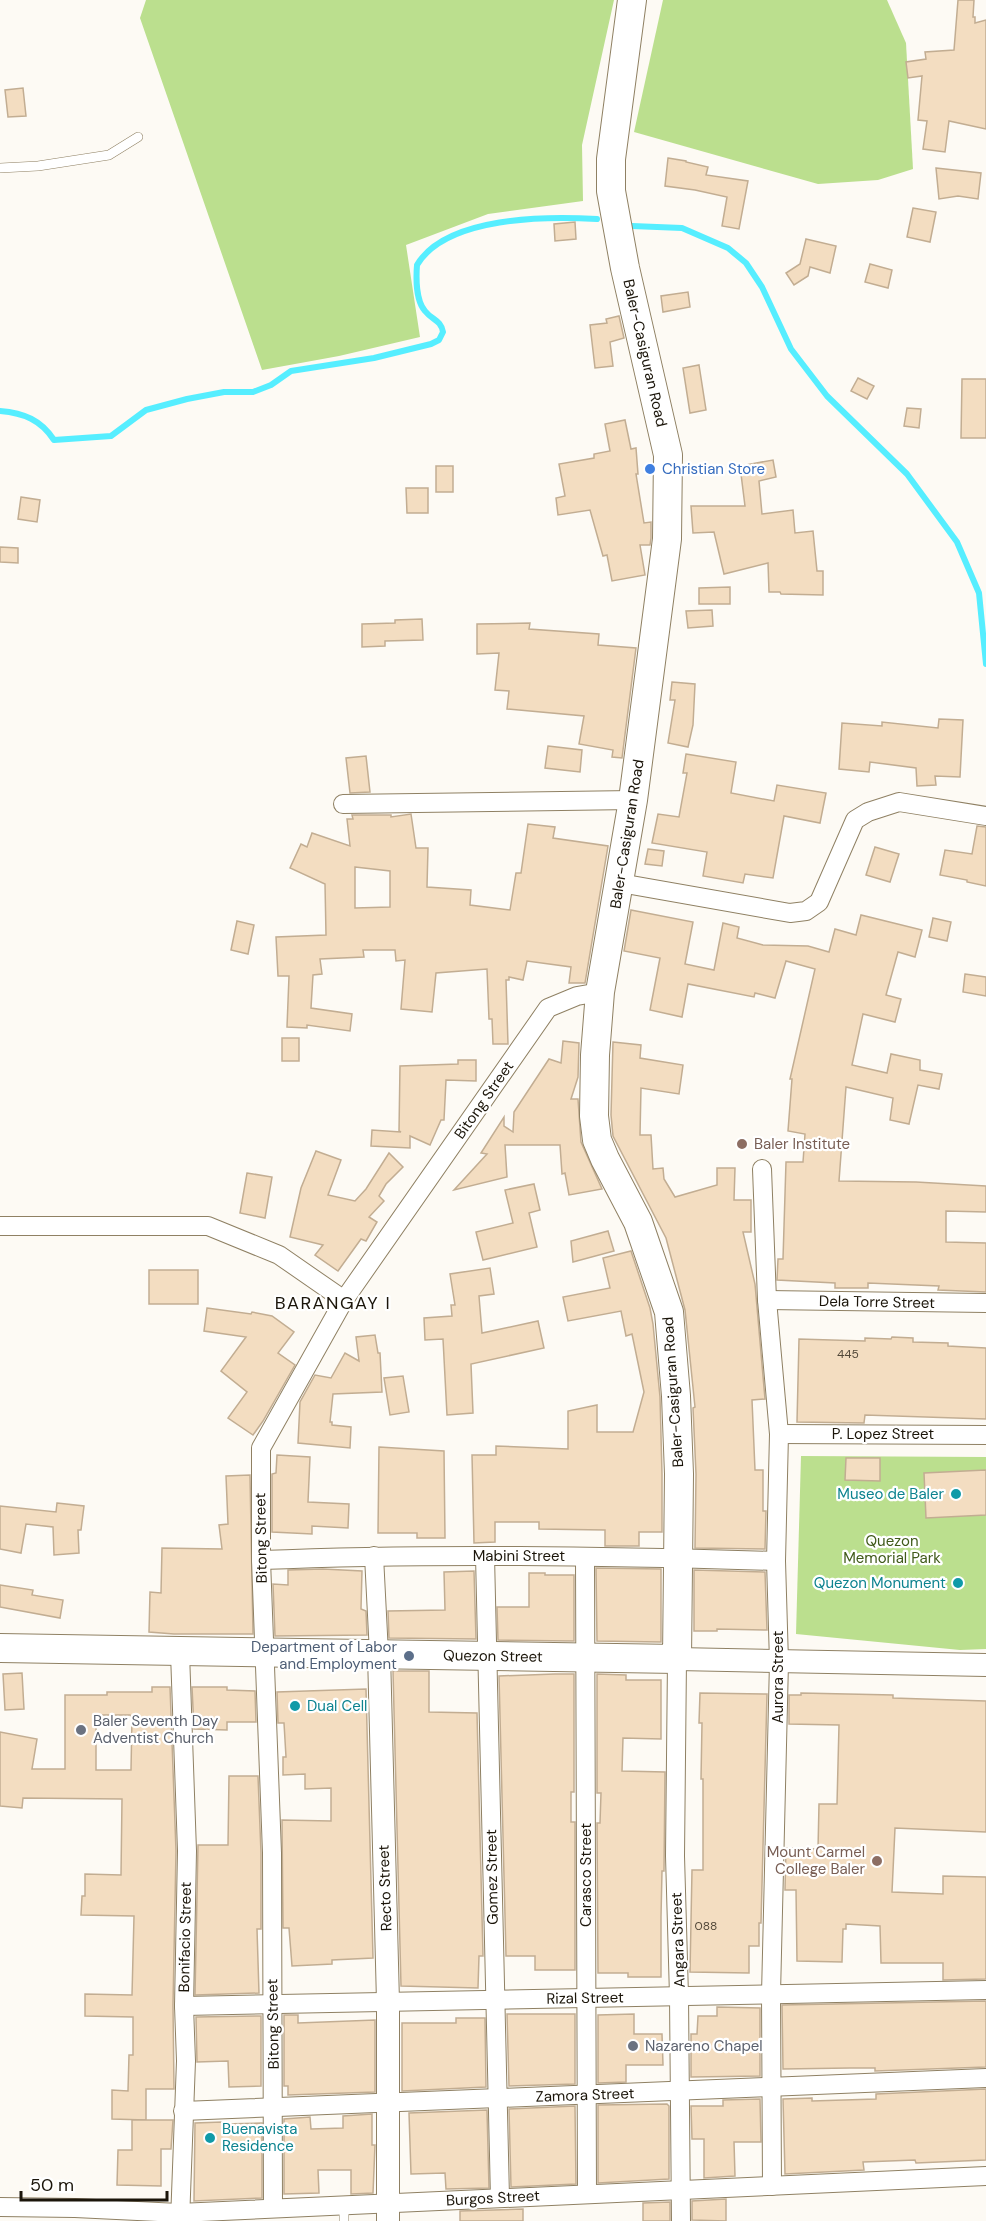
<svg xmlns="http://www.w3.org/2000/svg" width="986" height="2221" font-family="'DM Sans',sans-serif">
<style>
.green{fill:#bbdf8e}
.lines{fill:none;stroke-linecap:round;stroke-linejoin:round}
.stream{stroke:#56eeff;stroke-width:6}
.building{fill:#f3ddc1;stroke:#c2ad92;stroke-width:1.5;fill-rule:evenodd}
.service-casing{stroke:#8f8063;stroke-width:10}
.minor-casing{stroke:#8f8063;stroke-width:20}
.tertiary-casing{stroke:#8f8063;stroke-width:24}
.primary-casing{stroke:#8f8063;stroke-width:30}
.service{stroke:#fff;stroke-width:9}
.minor{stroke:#fff;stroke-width:18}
.tertiary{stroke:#fff;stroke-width:22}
.primary{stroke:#fff;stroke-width:28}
.shop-dot{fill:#3f7fe0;stroke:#fff;stroke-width:2}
.education-dot{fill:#8d6e63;stroke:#fff;stroke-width:2}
.culture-dot{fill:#0f9aa8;stroke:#fff;stroke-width:2}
.service-dot{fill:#5c6f8a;stroke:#fff;stroke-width:2}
.worship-dot{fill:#6b7280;stroke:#fff;stroke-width:2}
.labels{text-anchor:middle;stroke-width:4.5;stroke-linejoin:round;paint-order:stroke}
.number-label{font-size:12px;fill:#514738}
.street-label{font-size:15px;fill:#1b150a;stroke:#fff}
.shop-label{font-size:15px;fill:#366cbe;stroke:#fff;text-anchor:start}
.education-label{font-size:15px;fill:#785e54;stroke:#fff;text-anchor:start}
.culture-label{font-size:15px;fill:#0d838f;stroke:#fff;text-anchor:end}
.park-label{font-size:15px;fill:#405a1a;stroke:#fff}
.service-label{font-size:15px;fill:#4e5e75;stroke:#fff;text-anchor:end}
.worship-label{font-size:15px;fill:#5b616d;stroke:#fff;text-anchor:start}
.quarter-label{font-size:18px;letter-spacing:1.5px;fill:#1b150a;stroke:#fff}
</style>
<rect width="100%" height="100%" fill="#fdfaf4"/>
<!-- green -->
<g class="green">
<polygon points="146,0 614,0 582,145 583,201 488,214 406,245 420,337 339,356 262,370 140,18"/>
<polygon points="663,0 887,0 906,43 913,169 878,180 818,184 634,132"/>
<polygon points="801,1456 986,1457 986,1649 960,1650 796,1634"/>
</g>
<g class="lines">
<!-- stream -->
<g class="stream">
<polyline points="632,226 682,228 728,248 746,263 762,287 791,349 827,396 907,474 957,542 979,593 986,664"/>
<path d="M 0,411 C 24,413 41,420 54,440 L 111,436 L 146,410 L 187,399 L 224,392 L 253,392 L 271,385 L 291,371 L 374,358 L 431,344 L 439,340 L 443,332 C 441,320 432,320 425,311 C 416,301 416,278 417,265 C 446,216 548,216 597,219"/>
</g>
</g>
<!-- building -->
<g class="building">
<polygon points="958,0 974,0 973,17 975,17 975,23 986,20 986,129 949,121 945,152 923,149 927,121 918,120 922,76 908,78 906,62 926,59 925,52 954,50"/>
<polygon points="23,88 26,116 8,117 5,90"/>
<polygon points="668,158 686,161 686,162 708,167 706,175 748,181 739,229 722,226 727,197 695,190 665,186"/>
<polygon points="936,168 981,173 978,199 958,196 939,199"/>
<polygon points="913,208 936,212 930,242 907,237"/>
<polygon points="575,222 576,239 555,241 554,224"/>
<polygon points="806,239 836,246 830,273 810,267 808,276 794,285 786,273 800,264"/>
<polygon points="870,264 892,270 888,288 865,282"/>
<polygon points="688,292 690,307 663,312 661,296"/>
<polygon points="619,316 624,338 610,342 613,366 595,368 590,325 607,323 606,319"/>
<polygon points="699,365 706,410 690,413 683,368"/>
<polygon points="858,378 874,386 867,399 851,391"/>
<polygon points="962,379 986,379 986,438 961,438"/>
<polygon points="907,408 921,409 919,428 904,426"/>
<polygon points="625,420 631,449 636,448 638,474 636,474 644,523 651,522 651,538 650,545 640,545 645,575 612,581 607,555 603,556 590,510 558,515 556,498 565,496 559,464 594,458 594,454 610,451 605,424"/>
<polygon points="773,460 776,477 759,481 762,514 793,510 795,533 813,531 817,571 823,571 823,595 781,594 780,592 769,592 768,563 724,574 714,532 693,533 691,506 745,506 740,466"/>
<rect x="436" y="466" width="17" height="26"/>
<polygon points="406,488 428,488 428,513 407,513"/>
<polygon points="21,497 40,500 37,522 18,519"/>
<polygon points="0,547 18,548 18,563 0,562"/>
<polygon points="730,587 730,604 699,604 699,588"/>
<polygon points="712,610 713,626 688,628 686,611"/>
<polygon points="422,619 423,640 385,641 385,646 362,647 362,624 395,623 395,620"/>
<polygon points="530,623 529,629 599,634 598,645 636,648 622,758 612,757 613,750 579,744 584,716 507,709 509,691 495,690 499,653 477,654 477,624"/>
<polygon points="672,682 695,684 693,725 688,747 668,743 675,700 670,700"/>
<polygon points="939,719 963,720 960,777 935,776 936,785 917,786 916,768 870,762 869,772 839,769 842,723 882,726 882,722 938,728"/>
<polygon points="548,746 582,750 580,772 545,768"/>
<polygon points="686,754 736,762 731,793 774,801 777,785 826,793 820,823 784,816 773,878 745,874 743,883 703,876 707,852 652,843 658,814 679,817 687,773 683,773"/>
<polygon points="366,756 370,792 350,793 346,758"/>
<path d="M 411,814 L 416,848 L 428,848 L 427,887 L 471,890 L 470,905 L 510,910 L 516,873 L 521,873 L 528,824 L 555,827 L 553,838 L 608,846 L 585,983 L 569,983 L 571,967 L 527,961 L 523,980 L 509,977 L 509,980 L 506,980 L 508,1044 L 493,1044 L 492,1019 L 489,1019 L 487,969 L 436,973 L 432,1012 L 401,1009 L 405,960 L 396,961 L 395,950 L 363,950 L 364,957 L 320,959 L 322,974 L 313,975 L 311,1008 L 352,1014 L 350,1031 L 307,1025 L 307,1028 L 287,1027 L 289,976 L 278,976 L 276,937 L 326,935 L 325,884 L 290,868 L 301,844 L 307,847 L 312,833 L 350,846 L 347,819 L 353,819 L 352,815 L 391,815 L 391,817 ZM 355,867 L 390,871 L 390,907 L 355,908 Z"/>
<polygon points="977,826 986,827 986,886 967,882 967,880 940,875 945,850 972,854"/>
<polygon points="875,847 899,854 890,882 866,875"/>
<polygon points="648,849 664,851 662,866 645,864"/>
<polygon points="631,910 693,922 685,964 714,970 723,923 739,927 737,938 763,945 808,946 829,952 835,929 856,935 861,915 922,930 915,957 898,952 886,995 901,999 895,1022 863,1014 852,1065 887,1073 891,1054 920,1060 920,1070 942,1074 939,1089 918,1085 909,1124 890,1120 893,1098 846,1087 839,1181 916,1182 986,1186 986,1212 946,1211 946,1242 986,1243 986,1292 938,1290 939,1286 868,1283 868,1288 835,1288 835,1283 777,1280 778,1259 783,1259 786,1162 803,1162 805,1134 788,1131 792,1079 790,1079 815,969 786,961 775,998 755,993 754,997 688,984 682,1017 650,1010 660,958 624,951"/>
<polygon points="933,918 951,922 947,941 929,937"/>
<polygon points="237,921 254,925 248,954 231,950"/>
<polygon points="965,974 986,977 986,996 963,992"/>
<rect x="282" y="1038" width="17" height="23"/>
<polygon points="563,1041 579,1043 578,1077 571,1099 578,1099 581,1142 602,1189 569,1195 565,1173 562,1174 560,1145 505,1145 507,1177 454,1190 487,1154 481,1153 504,1117 504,1126 513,1132 514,1112 549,1059 561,1063"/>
<polygon points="613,1042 641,1045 640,1058 683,1065 679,1094 641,1088 640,1135 651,1135 653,1169 663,1168 664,1179 675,1197 717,1185 717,1168 735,1168 734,1200 751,1200 751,1232 743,1232 755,1284 765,1399 752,1400 755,1470 763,1470 763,1511 766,1511 765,1549 695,1548 696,1474 693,1408 695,1407 685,1310 666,1238 613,1136 611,1115"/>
<polygon points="458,1060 476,1060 476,1081 446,1080 444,1120 441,1120 430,1145 410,1136 410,1148 371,1146 372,1130 401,1132 399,1131 400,1066 458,1064"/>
<polygon points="316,1151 341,1160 328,1195 355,1201 366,1189 389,1153 403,1167 386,1184 379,1196 384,1201 369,1217 377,1222 366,1241 361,1239 338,1271 315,1255 323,1245 290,1237 301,1188"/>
<polygon points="247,1173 272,1177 265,1218 240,1213"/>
<polygon points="534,1184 540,1210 529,1213 537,1247 483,1260 476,1232 513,1223 505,1190"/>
<polygon points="608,1231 614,1251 573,1262 571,1241"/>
<polygon points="631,1251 650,1308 653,1324 660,1397 662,1474 662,1532 639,1532 639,1546 605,1546 605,1530 539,1529 539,1522 495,1522 495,1542 474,1543 472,1455 496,1455 496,1446 568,1449 568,1411 597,1405 597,1432 633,1432 644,1392 632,1334 626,1336 621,1311 568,1321 563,1297 610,1288 603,1258"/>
<polygon points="490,1268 494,1294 479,1296 482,1333 538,1321 544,1348 471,1364 473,1413 447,1415 443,1339 425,1340 424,1318 452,1316 451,1305 455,1305 450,1274"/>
<rect x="149" y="1270" width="49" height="34"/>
<polygon points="207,1308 251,1314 252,1312 272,1316 294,1332 278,1353 295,1365 263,1421 253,1435 228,1418 247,1392 221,1371 246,1337 204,1331"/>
<polygon points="375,1335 378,1353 380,1353 382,1392 333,1394 330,1422 332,1422 332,1425 351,1427 350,1448 298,1443 300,1402 315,1375 331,1378 345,1353 359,1361 356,1337"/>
<polygon points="892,1337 913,1338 913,1342 948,1343 948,1346 986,1348 986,1419 865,1415 864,1423 797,1422 799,1339 865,1341 865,1338 891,1339"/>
<polygon points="403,1376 409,1412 390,1415 384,1378"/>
<polygon points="379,1447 444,1451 445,1538 417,1538 417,1533 378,1533"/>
<polygon points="277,1455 310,1457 308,1502 349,1504 348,1528 312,1526 312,1534 272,1532 272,1474 276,1473"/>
<polygon points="846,1458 880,1458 880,1481 845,1480"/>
<polygon points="986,1470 986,1515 926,1518 924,1473"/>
<polygon points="250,1475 253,1634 174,1634 149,1632 150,1592 161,1593 162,1548 222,1549 219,1525 228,1524 226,1476"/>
<polygon points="57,1503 84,1506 81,1530 78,1530 79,1553 54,1555 53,1527 26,1524 21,1553 0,1549 0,1506 56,1512"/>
<polygon points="596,1568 661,1569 661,1642 597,1641"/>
<polygon points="323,1569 362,1571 361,1609 366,1611 367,1635 275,1636 273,1584 288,1585 288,1570"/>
<polygon points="694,1570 765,1572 767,1630 717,1629 717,1631 694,1631"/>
<polygon points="474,1571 476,1639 389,1638 388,1611 445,1610 444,1572"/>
<polygon points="529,1573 545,1573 545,1575 574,1575 574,1641 498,1640 497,1607 529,1607"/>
<polygon points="0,1585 33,1590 32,1595 63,1600 60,1618 0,1607"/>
<polygon points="393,1671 429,1671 429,1712 477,1713 483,1956 479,1956 478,1988 401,1986"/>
<polygon points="22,1673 24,1709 5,1710 3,1674"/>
<polygon points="555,1674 574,1674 574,1792 571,1792 571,1822 575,1822 575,1970 535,1970 535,1956 506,1956 499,1676"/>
<polygon points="597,1674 626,1675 626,1680 661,1680 661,1739 623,1738 622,1771 665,1772 664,1871 662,1871 661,1917 661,1977 628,1977 628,1973 598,1973 597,1823 600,1823 601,1793 597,1793"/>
<path d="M 152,1687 L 170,1687 L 176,1851 L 173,2006 L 174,2089 L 146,2089 L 146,2120 L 112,2119 L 112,2090 L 128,2091 L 129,2055 L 133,2055 L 133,2017 L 85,2016 L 85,1994 L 132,1995 L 134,1916 L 81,1915 L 82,1896 L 85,1896 L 85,1874 L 121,1875 L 122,1799 L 23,1798 L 22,1808 L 0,1806 L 0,1732 L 37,1739 L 32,1769 L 65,1769 L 65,1695 L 107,1695 L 107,1692 L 152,1692 ZM 96,1715 L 130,1715 L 132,1717 L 131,1770 L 96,1770 Z"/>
<polygon points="192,1687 227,1687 227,1690 255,1691 256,1722 227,1722 227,1730 194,1729"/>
<polygon points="366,1689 373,1958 332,1960 332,1964 292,1966 289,1928 283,1928 282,1820 331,1821 331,1788 305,1789 305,1774 283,1775 283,1757 286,1757 284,1723 278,1723 277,1692"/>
<polygon points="700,1693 767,1694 761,1923 759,1923 759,1946 749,1946 749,1973 690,1972 692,1870 703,1870 703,1779 701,1779 702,1723 699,1723"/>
<polygon points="801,1693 893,1695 893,1698 986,1701 986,1832 895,1828 892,1892 943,1894 943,1876 986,1877 986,1979 943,1980 943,1963 881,1963 880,1926 846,1924 846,1929 843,1929 842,1962 797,1961 796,1890 785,1890 786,1848 818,1849 819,1804 837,1804 839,1725 789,1724 789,1695 801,1695"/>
<polygon points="229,1776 258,1776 261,1853 261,1929 257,1929 259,1993 195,1995 198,1845 228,1845"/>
<polygon points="986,2001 986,2067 875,2071 875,2068 850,2068 783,2069 782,2005"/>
<polygon points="717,2007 760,2008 760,2076 691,2077 691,2034 697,2034 698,2016 717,2016"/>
<polygon points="507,2014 575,2014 575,2084 509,2086"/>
<polygon points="634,2014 634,2034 662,2034 663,2065 626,2065 626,2082 598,2083 598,2015"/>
<polygon points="284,2015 298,2015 298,2023 375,2020 375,2092 288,2095 288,2086 284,2086"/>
<polygon points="261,2016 261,2086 229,2087 228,2061 197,2062 196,2017"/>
<polygon points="456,2018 485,2018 486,2087 402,2091 402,2023 456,2023"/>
<polygon points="986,2089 986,2160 916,2163 915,2160 863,2162 864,2170 785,2174 783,2099 812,2098 812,2101 876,2099 876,2094"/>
<polygon points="760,2099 761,2142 734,2142 735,2176 704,2178 704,2139 692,2139 691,2106 723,2106 723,2100"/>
<polygon points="667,2104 669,2106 669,2179 598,2183 598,2105"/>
<polygon points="575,2106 576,2184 511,2187 509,2109"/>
<polygon points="487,2110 489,2188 446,2189 445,2173 411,2174 409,2113"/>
<polygon points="372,2114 372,2145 375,2145 373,2193 351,2194 351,2170 318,2170 319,2193 284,2194 284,2119 310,2117 311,2129 343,2128 343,2116"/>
<polygon points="132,2120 173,2120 171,2149 161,2149 161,2186 117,2185 118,2150 132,2150"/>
<polygon points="222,2122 222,2124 262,2123 262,2198 194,2201 195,2123"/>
<polygon points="726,2199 726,2221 692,2220 692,2201"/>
<polygon points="670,2202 670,2221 643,2221 643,2203"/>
<polygon points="523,2209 523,2221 460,2221 460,2211"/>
</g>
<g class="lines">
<!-- service casing -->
<g class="service-casing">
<g id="service">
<polyline points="0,168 38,166 109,155 138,137"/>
<polyline points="344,2205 344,2221"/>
</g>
</g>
<!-- minor casing -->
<g class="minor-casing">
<g id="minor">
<polyline points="343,804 633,800"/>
<polyline points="620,883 790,913 806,911 819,902 855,820 868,812 899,802 986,816"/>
<polyline points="762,1169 767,1300 779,1434 776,1561 779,1662 771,1994 772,2186"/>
<polyline points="0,1226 208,1226 279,1255 344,1300"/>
<polyline points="767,1300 986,1303"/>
<polyline points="779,1434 986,1435"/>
<polyline points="374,1556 379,1654"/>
<polyline points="485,1556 500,2198"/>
<polyline points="585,1557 587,2194"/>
<path d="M 261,1560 C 433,1553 605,1556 776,1561"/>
<polyline points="180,1653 187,1851 184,2006 186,2061 180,2221"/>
<polyline points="677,1659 675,1856 679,1996 681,2221"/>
<polyline points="184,2006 986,1990"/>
<polyline points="183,2111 986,2078"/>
<polyline points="0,2207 75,2208 179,2213 986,2176"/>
<polyline points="273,2208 272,1853 261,1560 261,1448 344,1300 548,1008 577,996 600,992"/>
</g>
</g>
<!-- tertiary casing -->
<g class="tertiary-casing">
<g id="tertiary">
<polyline points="379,1654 388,2002 388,2221"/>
<polyline points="677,1659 986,1665"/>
</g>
</g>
<!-- primary casing -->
<g class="primary-casing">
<polyline id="primary" points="0,1648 677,1659 679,1474 676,1396 669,1312 638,1222 605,1159 597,1140 594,1116 595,1055 600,992 633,800 667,539 668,455 625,268 611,191 611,159 632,0"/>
</g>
<!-- service -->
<use href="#service" class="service"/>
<!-- minor -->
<use href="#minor" class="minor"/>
<!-- tertiary -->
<use href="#tertiary" class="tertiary"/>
<!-- primary -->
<use href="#primary" class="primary"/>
</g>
<!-- markers -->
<circle class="shop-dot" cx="650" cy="469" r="6"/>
<g class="education-dot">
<circle cx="742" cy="1144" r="6"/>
<circle cx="877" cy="1861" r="6"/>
</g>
<g class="culture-dot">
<circle cx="956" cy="1494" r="6"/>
<circle cx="958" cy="1583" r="6"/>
<circle cx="295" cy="1706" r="6"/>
<circle cx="210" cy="2138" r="6"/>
</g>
<circle class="service-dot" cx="409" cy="1656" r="6"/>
<g class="worship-dot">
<circle cx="81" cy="1730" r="6"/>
<circle cx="633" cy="2046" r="6"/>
</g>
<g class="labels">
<!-- number labels -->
<g class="number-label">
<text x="848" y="1358">445</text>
<text x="706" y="1930">088</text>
</g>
<!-- street labels -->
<g class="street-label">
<text transform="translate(645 353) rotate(77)" y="5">Baler-Casiguran Road</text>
<text transform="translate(627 834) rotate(-81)" y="5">Baler-Casiguran Road</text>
<text transform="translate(484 1100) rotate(-55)" y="5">Bitong Street</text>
<text transform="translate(877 1302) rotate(1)" y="5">Dela Torre Street</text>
<text transform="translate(673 1392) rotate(-94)" y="5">Baler-Casiguran Road</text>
<text x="883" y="1439">P. Lopez Street</text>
<text transform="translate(261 1538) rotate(-91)" y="5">Bitong Street</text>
<text x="519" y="1561">Mabini Street</text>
<text transform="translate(493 1656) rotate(1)" y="5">Quezon Street</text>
<text transform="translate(778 1677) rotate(-90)" y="5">Aurora Street</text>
<text transform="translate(586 1875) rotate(-90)" y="5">Carasco Street</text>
<text transform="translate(492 1877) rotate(-91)" y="5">Gomez Street</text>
<text transform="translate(385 1888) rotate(-92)" y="5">Recto Street</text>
<text transform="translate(185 1937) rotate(-89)" y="5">Bonifacio Street</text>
<text transform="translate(678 1940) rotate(-92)" y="5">Angara Street</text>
<text transform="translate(585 1998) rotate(-1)" y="5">Rizal Street</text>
<text transform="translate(273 2024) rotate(-91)" y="5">Bitong Street</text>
<text transform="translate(585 2095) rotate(-2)" y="5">Zamora Street</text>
<text transform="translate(493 2198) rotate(-3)" y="5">Burgos Street</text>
</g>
<!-- shop labels -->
<g class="shop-label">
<text x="662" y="474">Christian Store</text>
</g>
<!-- education labels -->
<g class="education-label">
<text x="754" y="1149">Baler Institute</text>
<text x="865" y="1857" text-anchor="end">Mount Carmel<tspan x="865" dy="17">College Baler</tspan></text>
</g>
<!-- culture labels -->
<g class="culture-label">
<text x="944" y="1499">Museo de Baler</text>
<text x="946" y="1588">Quezon Monument</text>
<text x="307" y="1711" text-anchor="start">Dual Cell</text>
<text x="222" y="2134" text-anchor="start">Buenavista<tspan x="222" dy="17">Residence</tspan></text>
</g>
<!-- park labels -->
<g class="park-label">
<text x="892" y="1546">Quezon<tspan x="892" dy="17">Memorial Park</tspan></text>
</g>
<!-- service labels -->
<g class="service-label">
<text x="397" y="1652">Department of Labor<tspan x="397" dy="17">and Employment</tspan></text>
</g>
<!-- worship labels -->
<g class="worship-label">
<text x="93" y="1726">Baler Seventh Day<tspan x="93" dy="17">Adventist Church</tspan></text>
<text x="645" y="2051">Nazareno Chapel</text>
</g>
<!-- quarter labels -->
<g class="quarter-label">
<text x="333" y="1309">BARANGAY I</text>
</g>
</g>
<!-- scale -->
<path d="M21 2191v9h146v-9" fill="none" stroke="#1b150a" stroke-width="3"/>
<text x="30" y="2191" font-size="18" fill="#1b150a" stroke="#ffffff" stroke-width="4.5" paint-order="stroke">50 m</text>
</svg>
